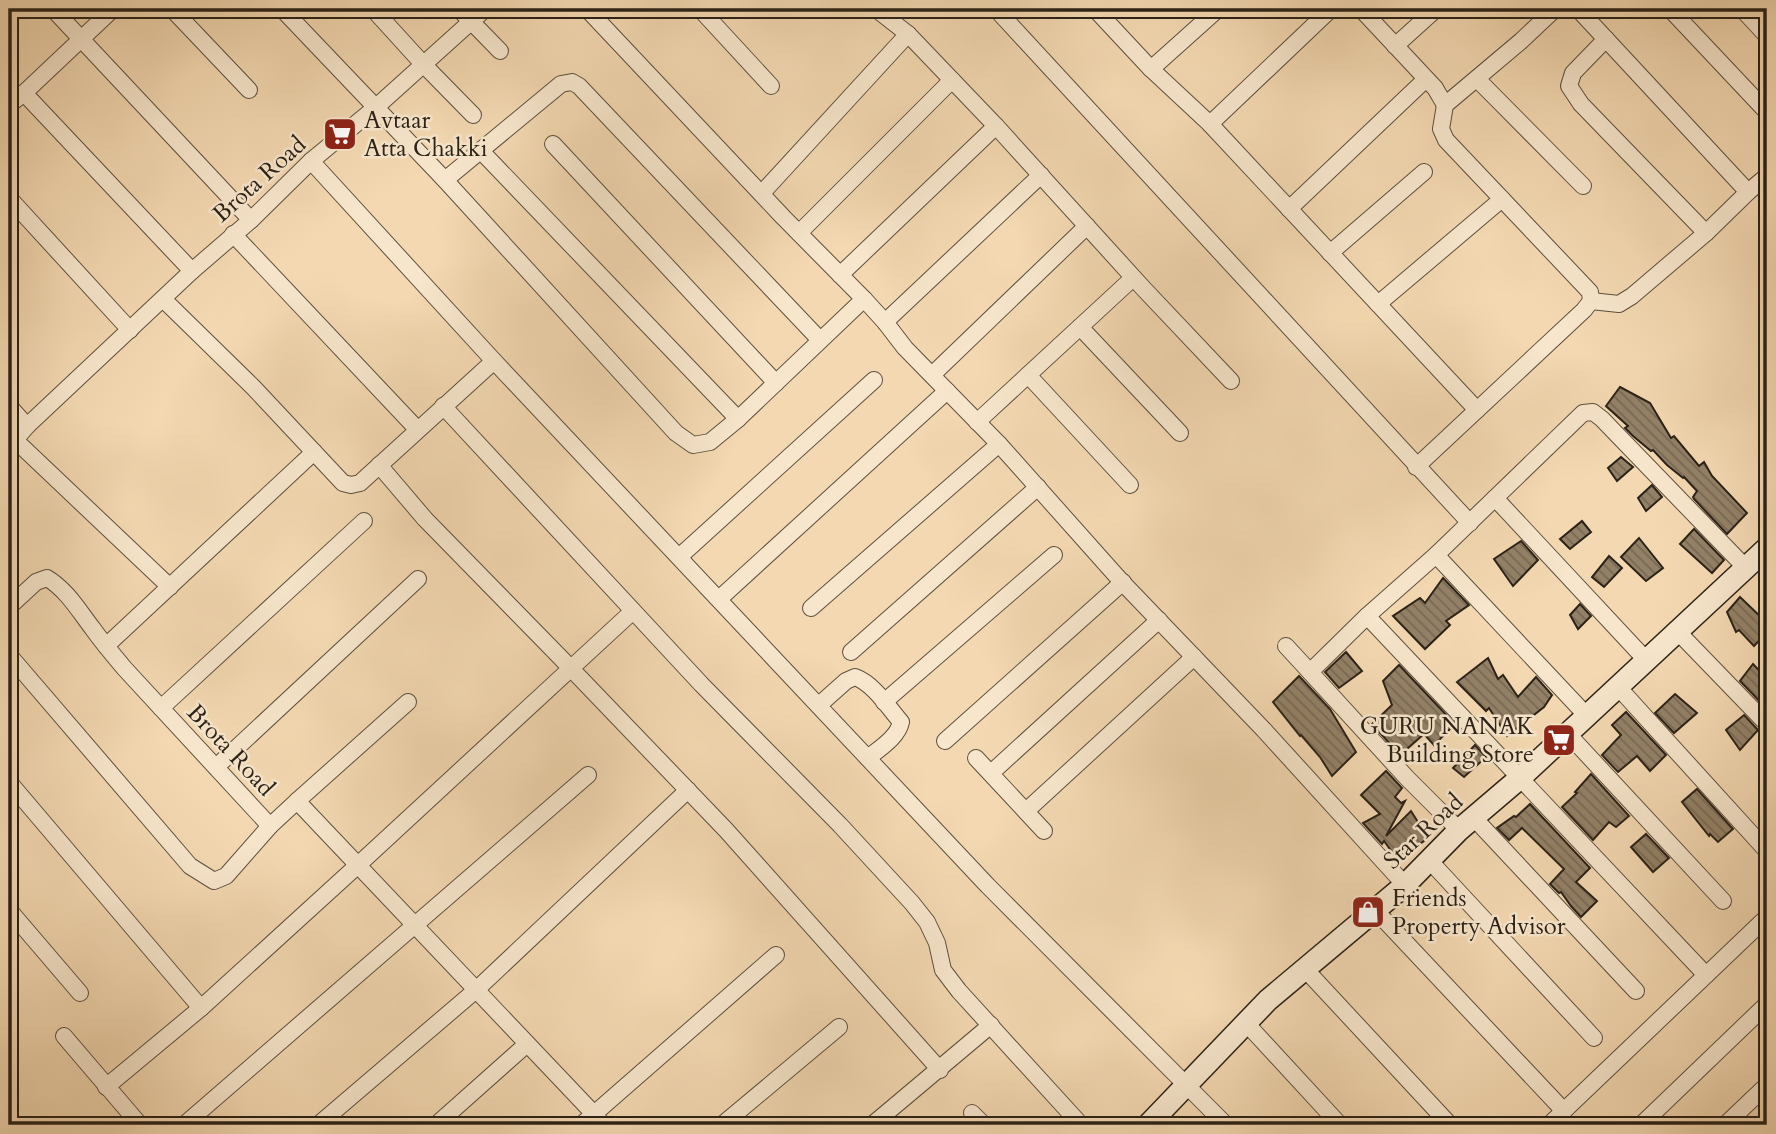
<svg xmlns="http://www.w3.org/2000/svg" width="1776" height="1134" font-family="Cardo,serif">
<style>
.building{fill:url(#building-back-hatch);stroke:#2b2217;stroke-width:2}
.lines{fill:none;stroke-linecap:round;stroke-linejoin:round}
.street-casing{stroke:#5d503e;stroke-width:18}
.secondary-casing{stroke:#2b2217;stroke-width:24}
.street{stroke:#f7e6cc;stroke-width:16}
.secondary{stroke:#f7e6cc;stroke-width:21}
.labels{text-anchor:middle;stroke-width:5;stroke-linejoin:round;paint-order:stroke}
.poi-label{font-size:24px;fill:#2b2217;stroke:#f7e6cc;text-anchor:start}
.street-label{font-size:24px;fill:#2b2217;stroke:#f7e6cc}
</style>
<defs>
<pattern id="building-back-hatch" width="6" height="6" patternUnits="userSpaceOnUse" patternTransform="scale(1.75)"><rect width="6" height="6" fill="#938167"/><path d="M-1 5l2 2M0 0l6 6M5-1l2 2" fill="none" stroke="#786954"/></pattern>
</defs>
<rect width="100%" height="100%" fill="#f3d8b1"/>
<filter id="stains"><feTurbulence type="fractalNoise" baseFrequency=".00286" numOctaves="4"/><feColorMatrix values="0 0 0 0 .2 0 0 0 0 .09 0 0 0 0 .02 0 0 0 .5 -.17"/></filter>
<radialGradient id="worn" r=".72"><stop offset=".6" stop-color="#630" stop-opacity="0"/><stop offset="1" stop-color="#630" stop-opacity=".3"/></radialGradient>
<!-- building -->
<g class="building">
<polygon points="1620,387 1650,403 1671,438 1674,436 1699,466 1704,462 1712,476 1747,513 1727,534 1694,499 1693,497 1697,491 1684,477 1683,478 1667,465 1653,450 1651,451 1633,436 1625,428 1628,426 1606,406"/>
<polygon points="1621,457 1633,467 1617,481 1608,468"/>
<polygon points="1652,485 1662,497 1646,511 1638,498"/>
<polygon points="1582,521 1591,532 1570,549 1560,539"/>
<polygon points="1694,529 1724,560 1712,573 1680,544"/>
<polygon points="1639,538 1663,568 1646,581 1621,557"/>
<polygon points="1521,541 1538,560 1513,586 1494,559"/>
<polygon points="1609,556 1622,568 1604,587 1592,577"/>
<polygon points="1443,578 1469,605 1446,621 1450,625 1425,649 1393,616 1420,598 1425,603"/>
<polygon points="1740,597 1767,623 1767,632 1754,646 1739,630 1736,632 1727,612"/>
<polygon points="1580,604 1591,616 1578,629 1570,615"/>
<polygon points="1346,652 1362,671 1339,688 1325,672"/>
<polygon points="1488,658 1498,679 1503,675 1518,697 1536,677 1552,695 1544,707 1507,736 1489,708 1486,711 1457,682"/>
<polygon points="1753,664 1767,679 1767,709 1740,681"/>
<polygon points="1399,665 1455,724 1434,745 1424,734 1400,755 1372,724 1392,705 1383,681"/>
<polygon points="1299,676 1330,709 1356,752 1332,776 1320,757 1301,735 1300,736 1273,702"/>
<polygon points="1675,694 1697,713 1674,733 1655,713"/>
<polygon points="1626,712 1666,755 1650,771 1637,756 1618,772 1602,755 1621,735 1612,725"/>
<polygon points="1744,715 1758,730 1740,750 1726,730"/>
<polygon points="1475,745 1486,757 1464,777 1453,768"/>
<polygon points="1386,771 1402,788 1395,797 1401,803 1405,801 1386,836 1411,811 1428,838 1398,860 1384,841 1382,844 1363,823 1380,814 1361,795"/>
<polygon points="1591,774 1629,816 1616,827 1609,822 1593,840 1562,807 1577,793 1575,792"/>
<polygon points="1697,789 1733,829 1718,842 1710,834 1709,836 1682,802"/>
<polygon points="1530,804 1590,868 1576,882 1597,901 1581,917 1571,906 1561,892 1559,893 1550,884 1564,869 1522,828 1509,840 1497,828 1514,816 1516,817"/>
<polygon points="1646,834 1669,858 1653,872 1631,847"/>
</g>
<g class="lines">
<!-- street casing -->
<g class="street-casing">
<g id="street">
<polyline points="53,9 251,220"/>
<polyline points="172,9 249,90"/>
<polyline points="282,9 445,180 676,433 693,445 710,442 738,419 864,299"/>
<polyline points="373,9 423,64 473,115"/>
<polyline points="459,9 500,51"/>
<polyline points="587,9 783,217 864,299 885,322 905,348 999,444 1121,581 1264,730 1405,885"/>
<polyline points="700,9 771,86"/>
<polyline points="876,9 908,34 996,126 1143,288 1231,381"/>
<polyline points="996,9 1470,523"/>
<polyline points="1095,9 1151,69 1210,124 1477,410 1416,467"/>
<polyline points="1361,9 1435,88 1445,105"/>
<polyline points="1578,9 1748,192"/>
<polyline points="1670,9 1767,112"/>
<polyline points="1742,9 1767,36"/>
<polyline points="1606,39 1573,73 1569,86 1581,104 1706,233"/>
<polyline points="1395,46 1436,9"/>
<polyline points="1151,69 1218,9"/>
<polyline points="1477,79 1583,186"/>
<polyline points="24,93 192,271"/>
<polyline points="9,105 24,93 113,9"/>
<polyline points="1210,124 1331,9"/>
<polyline points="553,144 776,383"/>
<polyline points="481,151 738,419"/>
<polyline points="311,161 494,361 988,886 1226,1125"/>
<polyline points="445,180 561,84 572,82 579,86 820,340"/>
<polyline points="762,193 908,34"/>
<polyline points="9,198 130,330"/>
<polyline points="1289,209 1426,79"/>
<polyline points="799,233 952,80"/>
<polyline points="233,234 417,429"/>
<polyline points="1330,253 1424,172"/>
<polyline points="840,275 996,126"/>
<polyline points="163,299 253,387 343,483 351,485 360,483 494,361"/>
<polyline points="1591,301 1619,304 1632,296 1706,233 1748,192 1767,176"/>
<polyline points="1378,304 1502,199"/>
<polyline points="885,322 1041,175"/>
<polyline points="1080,327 1180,433"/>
<polyline points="932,375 1087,226"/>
<polyline points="1028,375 1130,485"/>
<polyline points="9,406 27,426"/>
<polyline points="443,406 702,685 840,825 912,903 927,922 937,943 943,970 959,991 1081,1125"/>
<polyline points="1477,410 1584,310 1591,301 1590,292 1446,140 1441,129 1445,105 1521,41 1555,9"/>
<polyline points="977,422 1133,278"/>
<polyline points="15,440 170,587"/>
<polyline points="9,447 27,426 192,271 251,220 311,161 375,108 485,9"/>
<polyline points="379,465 425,519 558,655 726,830 940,1070"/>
<polyline points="1495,498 1647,661"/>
<polyline points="1436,555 1587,716"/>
<polyline points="679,557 874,380"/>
<polyline points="719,599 947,391"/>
<path d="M 9,607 L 36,582 L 47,578 C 67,590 79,611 93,629 C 103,643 114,656 125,669 L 270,826 L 226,876 L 214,881 L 190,866 L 9,655"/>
<polyline points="811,608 999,444"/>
<polyline points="1367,616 1706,975"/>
<polyline points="1678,632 1767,724"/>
<polyline points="106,646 314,452"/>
<polyline points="1286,646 1310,672"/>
<polyline points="851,652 1038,487"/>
<polyline points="1618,687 1767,851"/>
<polyline points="884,702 1054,555"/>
<path d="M 819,705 L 846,681 L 855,677 C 874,684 888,707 901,722 C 898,737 880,748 868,758"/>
<polyline points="161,708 364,521"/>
<polyline points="1568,734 1723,901"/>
<polyline points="945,741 1123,582"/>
<polyline points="976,758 1044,831"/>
<polyline points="216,767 418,579"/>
<polyline points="991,773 1159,620"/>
<polyline points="9,782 201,1008"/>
<polyline points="297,801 408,702"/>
<polyline points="1026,811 1194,657"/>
<polyline points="1474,818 1636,991"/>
<polyline points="270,826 297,801 594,1114 581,1125"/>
<polyline points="1459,830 1407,778 1310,672 1367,616 1436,555 1583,413 1593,412 1602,419 1746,568"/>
<polyline points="1429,860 1594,1038"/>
<polyline points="9,910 80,993"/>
<polyline points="1375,910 1564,1111"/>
<polyline points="1305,969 1450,1125"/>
<polyline points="1246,1023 1340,1125"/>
<polyline points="64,1036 140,1125"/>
<polyline points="106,1087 201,1008 358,865 633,611"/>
<polyline points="972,1113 984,1125"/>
<polyline points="184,1125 588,775"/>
<polyline points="318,1125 476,990 688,790"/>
<polyline points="436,1125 527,1044"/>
<polyline points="603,1125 594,1114 776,955"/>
<polyline points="722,1125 839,1027"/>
<polyline points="872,1125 991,1025"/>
<polyline points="1549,1125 1767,917"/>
<polyline points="1641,1125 1767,1004"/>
<polyline points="1725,1125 1767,1085"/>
</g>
</g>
<!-- secondary casing -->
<g class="secondary-casing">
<polyline id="secondary" points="1148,1125 1268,1000 1405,885 1459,830 1520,778 1767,548"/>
</g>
<!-- street -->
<use href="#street" class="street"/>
<!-- secondary -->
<use href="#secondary" class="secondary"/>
</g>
<!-- icons -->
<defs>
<g id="supermarket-square" transform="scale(1.75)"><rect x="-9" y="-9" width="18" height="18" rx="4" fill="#8f2418" stroke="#f7e6cc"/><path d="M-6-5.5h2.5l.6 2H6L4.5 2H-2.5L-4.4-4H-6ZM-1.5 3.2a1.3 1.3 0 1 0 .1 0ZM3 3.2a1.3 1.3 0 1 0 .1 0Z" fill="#fff"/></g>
<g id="shop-square" transform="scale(1.75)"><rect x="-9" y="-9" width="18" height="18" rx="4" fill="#8f2418" stroke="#f7e6cc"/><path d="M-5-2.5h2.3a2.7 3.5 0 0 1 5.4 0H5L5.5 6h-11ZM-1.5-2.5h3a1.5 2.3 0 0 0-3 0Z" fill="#fff"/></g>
</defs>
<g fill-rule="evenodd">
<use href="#supermarket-square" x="340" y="134"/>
<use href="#supermarket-square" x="1559" y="740"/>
<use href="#shop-square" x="1368" y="912"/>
</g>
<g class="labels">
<!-- poi labels -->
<g class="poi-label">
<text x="364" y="128">Avtaar<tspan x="364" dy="28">Atta Chakki</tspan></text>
<text x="1534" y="734" text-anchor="end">GURU NANAK<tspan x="1534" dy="28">Building Store</tspan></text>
<text x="1392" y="906">Friends<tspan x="1392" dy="28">Property Advisor</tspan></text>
</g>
<!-- street labels -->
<g class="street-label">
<text transform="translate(259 179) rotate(-42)" y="8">Brota Road</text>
<text transform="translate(231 750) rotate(47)" y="8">Brota Road</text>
<text transform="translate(1423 831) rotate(-43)" y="8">Star Road</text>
</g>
</g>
<!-- margin -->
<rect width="1776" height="1134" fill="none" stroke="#f3d8b1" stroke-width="35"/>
<rect x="10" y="10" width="1755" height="1113" fill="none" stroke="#2b2217" stroke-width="3.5"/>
<rect x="18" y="18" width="1741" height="1099" fill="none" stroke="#2b2217" stroke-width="2"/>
<rect width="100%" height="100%" filter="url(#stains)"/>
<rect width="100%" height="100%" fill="url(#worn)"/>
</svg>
